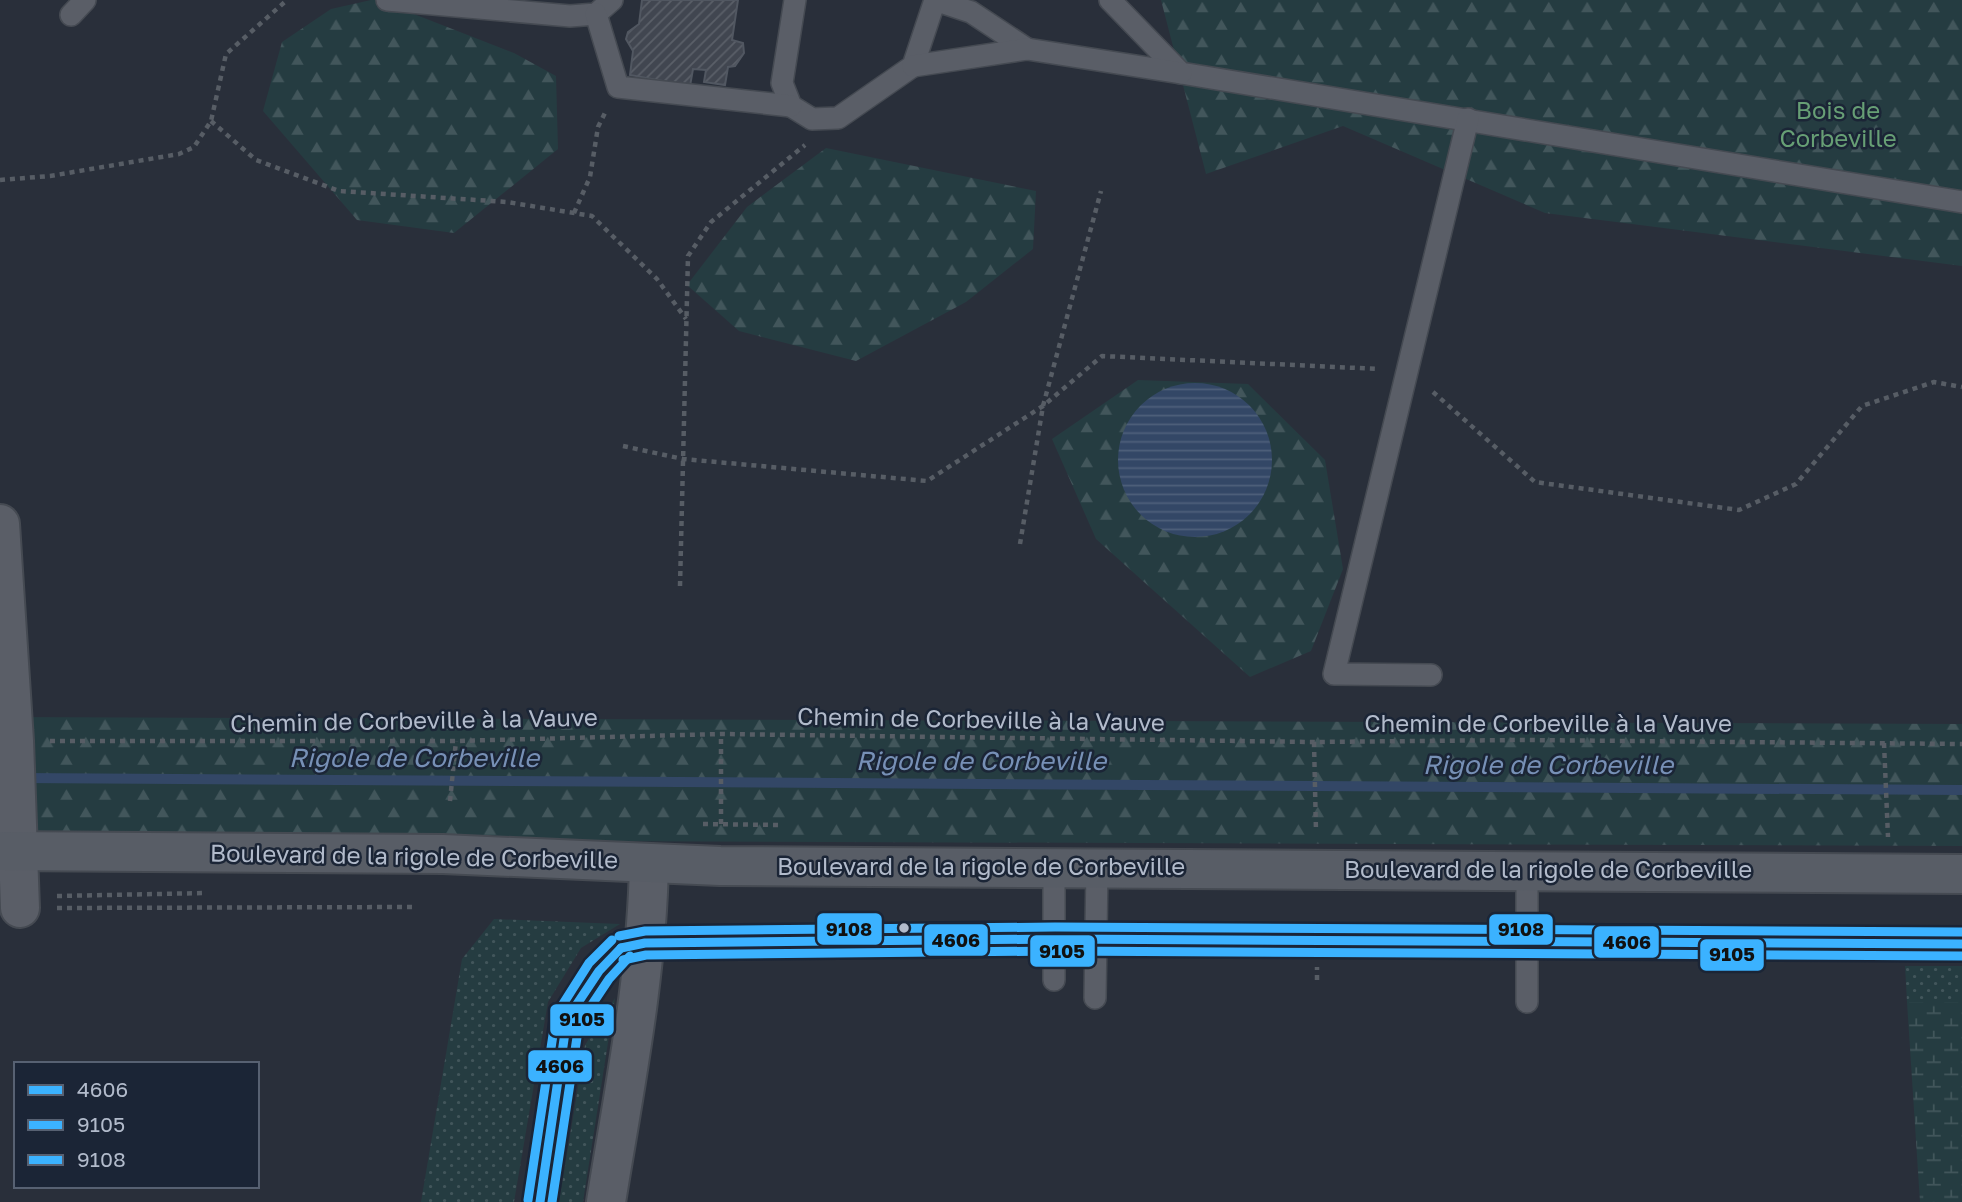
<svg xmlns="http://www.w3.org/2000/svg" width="1962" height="1202" font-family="'Golos Text',sans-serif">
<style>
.green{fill:url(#green-dots)}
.forest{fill:url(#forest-firs)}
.wetland{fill:url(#wetland-marsh)}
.water{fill:url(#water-rules)}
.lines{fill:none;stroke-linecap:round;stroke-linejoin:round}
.stream{stroke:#334766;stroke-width:10}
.building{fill:url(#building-hatch);stroke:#515761;stroke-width:2}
.service-casing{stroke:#454a52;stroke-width:24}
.minor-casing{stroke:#454a52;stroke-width:42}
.tertiary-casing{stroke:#454a52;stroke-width:42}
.secondary-casing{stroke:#454a52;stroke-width:42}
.path{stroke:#575d65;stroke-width:4.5;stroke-dasharray:5 5;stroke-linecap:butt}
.service{stroke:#5a5e67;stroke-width:21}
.minor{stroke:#5a5e67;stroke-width:38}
.tertiary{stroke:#5a5e67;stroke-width:38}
.secondary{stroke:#585d66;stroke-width:38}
.bus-1-casing{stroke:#1b2536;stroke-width:14}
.bus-2-casing{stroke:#1b2536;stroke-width:14}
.bus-3-casing{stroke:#1b2536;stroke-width:14}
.bus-1{stroke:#3bb2ff;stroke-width:9}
.bus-2{stroke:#3bb2ff;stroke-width:9}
.bus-3{stroke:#3bb2ff;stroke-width:9}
.bus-dot{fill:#b2bbcb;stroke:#1b2536;stroke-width:2.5}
.labels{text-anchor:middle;stroke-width:5;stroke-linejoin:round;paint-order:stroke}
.park-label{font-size:24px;fill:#679f75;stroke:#1b2536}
.street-label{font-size:24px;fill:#b2bbcb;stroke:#1b2536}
.water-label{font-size:26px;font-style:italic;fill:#7790b6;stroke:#1b2536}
.line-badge{stroke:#1b2536;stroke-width:2.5}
.pale-badge-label{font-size:19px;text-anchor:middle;font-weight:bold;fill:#111}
</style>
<defs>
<pattern id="green-dots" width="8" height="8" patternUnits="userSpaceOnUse" patternTransform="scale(1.75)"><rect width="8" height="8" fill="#253c41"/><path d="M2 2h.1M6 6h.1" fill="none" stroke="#42565b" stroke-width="1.8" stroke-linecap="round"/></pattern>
<pattern id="forest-firs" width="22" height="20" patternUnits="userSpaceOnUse" patternTransform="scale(1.75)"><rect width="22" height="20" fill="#253c41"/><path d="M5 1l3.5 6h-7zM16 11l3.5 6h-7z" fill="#42565b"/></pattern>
<pattern id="wetland-marsh" width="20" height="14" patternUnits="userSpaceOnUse" patternTransform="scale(1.75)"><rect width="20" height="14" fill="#253c41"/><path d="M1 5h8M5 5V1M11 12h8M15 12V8" fill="none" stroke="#42565b"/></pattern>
<pattern id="water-rules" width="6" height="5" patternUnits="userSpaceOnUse" patternTransform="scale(1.75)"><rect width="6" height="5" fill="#334766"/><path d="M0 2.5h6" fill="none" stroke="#4e607b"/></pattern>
<pattern id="building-hatch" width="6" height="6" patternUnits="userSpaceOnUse" patternTransform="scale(1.75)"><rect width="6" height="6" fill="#414650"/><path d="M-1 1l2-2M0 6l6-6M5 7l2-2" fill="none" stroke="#5a5f68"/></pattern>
</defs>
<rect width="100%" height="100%" fill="#292f3a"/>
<!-- green -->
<g class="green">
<polygon points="494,919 620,924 581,948 548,1002 514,1202 421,1202 462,959"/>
<polygon points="1905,966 1962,966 1962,1002 1907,1002"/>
<polygon points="615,998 583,1202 559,1202 585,1045"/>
</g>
<!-- forest -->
<g class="forest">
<polygon points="371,0 378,0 514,53 556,76 558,149 454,233 357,220 263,111 282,42 331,9"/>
<polygon points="1161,0 1962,0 1962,266 1545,213 1343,126 1206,174"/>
<polygon points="826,148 1036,191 1033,249 966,302 856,361 739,331 687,285 747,207"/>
<polygon points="1138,380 1248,384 1325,460 1343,569 1311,651 1250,677 1096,539 1052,439"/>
<polygon points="0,717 1962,724 1962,846 0,839"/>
</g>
<!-- wetland -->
<polygon class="wetland" points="1907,1002 1962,1002 1962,1202 1920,1202"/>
<!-- water -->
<circle class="water" cx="1195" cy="460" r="77"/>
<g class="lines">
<!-- stream -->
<polyline class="stream" points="20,778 1962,790"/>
</g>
<!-- building -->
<polygon class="building" points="642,0 738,0 732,40 743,43 744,53 735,66 728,67 725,85 704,82 706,70 693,69 690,86 630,75 633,51 626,39 628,32 639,24"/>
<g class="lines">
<!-- service casing -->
<g class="service-casing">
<g id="service">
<polyline points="387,0 570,16 596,14 612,0"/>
<polyline points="795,0 782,83 791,106 812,119 838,118 913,66 935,0 971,12 1027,49"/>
<polyline points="1110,0 1181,73 1962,202"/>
<polyline points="596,14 618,87 791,106"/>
<polyline points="71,15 85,0"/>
<polyline points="913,66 1027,49 1181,73"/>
<polyline points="1431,675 1334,674 1468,119"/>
<polyline points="1527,870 1527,1002"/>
<polyline points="1054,980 1054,867"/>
<polyline points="1095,998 1097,867"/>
<polyline points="540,1202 567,1019 599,971 621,948 645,943 1055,939 1962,944"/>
</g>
</g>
<!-- minor casing -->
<g class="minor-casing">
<polyline id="minor" points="0,524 14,741 20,908"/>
</g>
<!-- tertiary casing -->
<g class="tertiary-casing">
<path id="tertiary" d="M 606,1202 C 624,1090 647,977 649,863"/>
</g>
<!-- secondary casing -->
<g class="secondary-casing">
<polyline id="secondary" points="0,851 443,854 720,866 1962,874"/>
</g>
<!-- path -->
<g class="path">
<polyline points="211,121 256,160 339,191 507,202 592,216 657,279 686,319"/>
<polyline points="0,180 50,176 179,154 194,147 211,121 226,54 287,0"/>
<polyline points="574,213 590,177 598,127 606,111"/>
<polyline points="1433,392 1535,482 1739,510 1796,484 1862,406 1934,382 1962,387"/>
<polyline points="623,446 683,459 927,481 1043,406 1102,356 1379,369"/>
<polyline points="1020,544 1043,406 1101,191"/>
<polyline points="680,586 688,256 711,222 805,145"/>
<polyline points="50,741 456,741 721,734 1314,742 1522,740 1962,744"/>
<polyline points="1314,742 1316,832"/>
<polyline points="1884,743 1888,837"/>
<polyline points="450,801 456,741"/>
<polyline points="703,824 782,825"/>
<polyline points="721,824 721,734"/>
<polyline points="57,896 206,893"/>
<polyline points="57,908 416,907"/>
<polyline points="1317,980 1317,967"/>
</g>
<!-- service -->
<use href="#service" class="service"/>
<!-- minor -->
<use href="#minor" class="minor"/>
<!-- tertiary -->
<use href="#tertiary" class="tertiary"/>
<!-- secondary -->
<use href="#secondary" class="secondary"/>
<!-- bus-1 casing -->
<g class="bus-1-casing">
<g id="bus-1">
<polyline points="621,948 645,943 1055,939 1962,944"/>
<polyline points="540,1202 567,1019 599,971 621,948"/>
</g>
</g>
<!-- bus-2 casing -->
<g class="bus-2-casing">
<g id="bus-2">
<polyline points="623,960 646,955 1055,951 1962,956"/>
<polyline points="552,1202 579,1024 609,979 630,956"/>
</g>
</g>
<!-- bus-3 casing -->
<g class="bus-3-casing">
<g id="bus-3">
<polyline points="619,936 645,931 1055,927 1962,932"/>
<polyline points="528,1200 556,1015 589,963 612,940"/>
</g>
</g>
<!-- bus-1 -->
<use href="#bus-1" class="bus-1"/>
<!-- bus-2 -->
<use href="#bus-2" class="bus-2"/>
<!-- bus-3 -->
<use href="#bus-3" class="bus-3"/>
</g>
<!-- markers -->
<circle class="bus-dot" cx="904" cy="928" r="6"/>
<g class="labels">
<!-- park labels -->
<g class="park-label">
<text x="1838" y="119">Bois de<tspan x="1838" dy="28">Corbeville</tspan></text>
</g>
<!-- street labels -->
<g class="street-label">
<text transform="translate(981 720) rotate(1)" y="8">Chemin de Corbeville à la Vauve</text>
<text transform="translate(414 721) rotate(-1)" y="8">Chemin de Corbeville à la Vauve</text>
<text x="1548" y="732">Chemin de Corbeville à la Vauve</text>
<text transform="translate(414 857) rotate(1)" y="8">Boulevard de la rigole de Corbeville</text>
<text x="981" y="875">Boulevard de la rigole de Corbeville</text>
<text x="1548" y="878">Boulevard de la rigole de Corbeville</text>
</g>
<!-- water labels -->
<g class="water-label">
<text x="414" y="767">Rigole de Corbeville</text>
<text x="981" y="770">Rigole de Corbeville</text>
<text x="1548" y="774">Rigole de Corbeville</text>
</g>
</g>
<g class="line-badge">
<rect x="816" y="912" width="67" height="34" rx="7" fill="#3bb2ff"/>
<rect x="1488" y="913" width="66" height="33" rx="7" fill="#3bb2ff"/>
<rect x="923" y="923" width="66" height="34" rx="7" fill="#3bb2ff"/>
<rect x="1593" y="925" width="67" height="34" rx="7" fill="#3bb2ff"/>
<rect x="1029" y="934" width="67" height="34" rx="7" fill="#3bb2ff"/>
<rect x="1699" y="938" width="66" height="34" rx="7" fill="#3bb2ff"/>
<rect x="549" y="1003" width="66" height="34" rx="7" fill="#3bb2ff"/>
<rect x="527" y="1049" width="66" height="34" rx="7" fill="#3bb2ff"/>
</g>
<g class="pale-badge-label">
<text x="849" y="936">9108</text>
<text x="1521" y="936">9108</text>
<text x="956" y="947">4606</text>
<text x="1627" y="949">4606</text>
<text x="1062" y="958">9105</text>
<text x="1732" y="961">9105</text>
<text x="582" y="1026">9105</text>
<text x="560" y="1073">4606</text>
</g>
<!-- legend -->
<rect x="14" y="1062" width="245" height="126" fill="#1b2536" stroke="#576172" stroke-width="2"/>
<rect x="28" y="1085" width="35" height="10" fill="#3bb2ff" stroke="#576172" stroke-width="2"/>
<text x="77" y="1097" font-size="21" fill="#b2bbcb">4606</text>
<rect x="28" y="1120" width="35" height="10" fill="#3bb2ff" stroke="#576172" stroke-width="2"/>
<text x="77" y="1132" font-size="21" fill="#b2bbcb">9105</text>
<rect x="28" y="1155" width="35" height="10" fill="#3bb2ff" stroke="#576172" stroke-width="2"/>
<text x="77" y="1167" font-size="21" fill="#b2bbcb">9108</text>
</svg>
